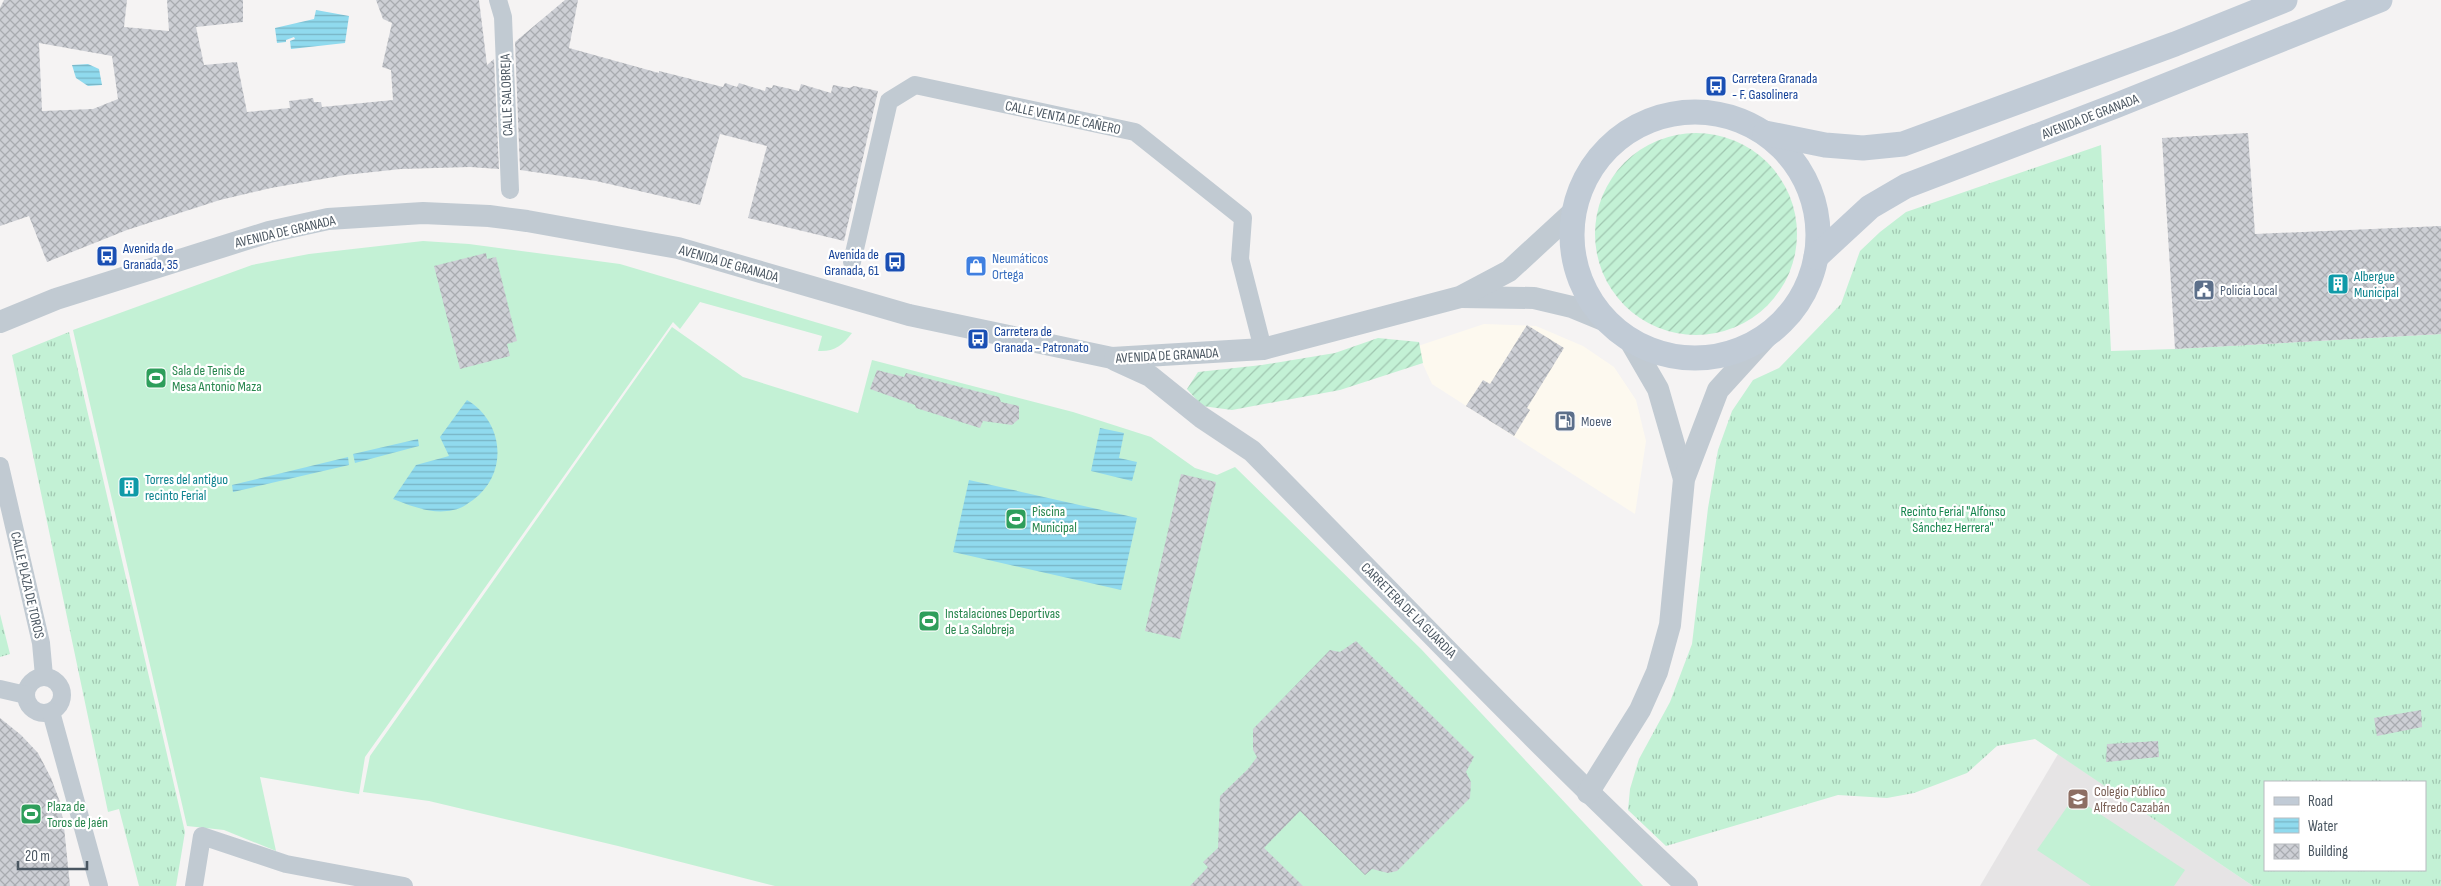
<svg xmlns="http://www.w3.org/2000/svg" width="2441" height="886" font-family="'Sofia Sans Condensed',sans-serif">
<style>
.commercial{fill:#fdf9ef}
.education{fill:#e6e4e5}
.grass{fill:url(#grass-tufts);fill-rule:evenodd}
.garden{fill:url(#garden-furrows)}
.pitch{fill:#c3f1d5}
.water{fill:url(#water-rules)}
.building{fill:url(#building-cross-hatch);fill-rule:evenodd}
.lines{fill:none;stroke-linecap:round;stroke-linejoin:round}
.minor{stroke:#c1cad2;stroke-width:18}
.tertiary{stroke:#c1cad2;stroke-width:22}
.secondary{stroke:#c1cbd6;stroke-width:25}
.labels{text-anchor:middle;stroke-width:4.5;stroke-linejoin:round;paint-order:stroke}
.transit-label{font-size:14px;fill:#164399;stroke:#fff;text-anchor:start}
.street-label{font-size:14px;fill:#4a5661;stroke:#fff}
.shop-label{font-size:14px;fill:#366cbe;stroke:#fff;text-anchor:start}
.culture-label{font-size:14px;fill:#0d838f;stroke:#fff;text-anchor:start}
.service-label{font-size:14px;fill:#4e5e75;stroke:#fff;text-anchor:start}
.leisure-label{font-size:14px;fill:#27864d;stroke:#fff;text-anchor:start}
.park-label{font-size:14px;fill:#17864f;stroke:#fff}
.education-label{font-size:14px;fill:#785e54;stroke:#fff;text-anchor:start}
</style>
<defs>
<pattern id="grass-tufts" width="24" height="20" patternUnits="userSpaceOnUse" patternTransform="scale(1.25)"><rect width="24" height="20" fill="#c3f1d5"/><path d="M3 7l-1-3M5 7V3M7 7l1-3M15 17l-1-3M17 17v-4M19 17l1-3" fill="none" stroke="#a0c6b0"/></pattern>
<pattern id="garden-furrows" width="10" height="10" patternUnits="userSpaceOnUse" patternTransform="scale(1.25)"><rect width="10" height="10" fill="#c3f1d5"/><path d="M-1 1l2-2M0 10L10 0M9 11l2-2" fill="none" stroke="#a0c6b0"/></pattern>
<pattern id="water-rules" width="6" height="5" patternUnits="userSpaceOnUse" patternTransform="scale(1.25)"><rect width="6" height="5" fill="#90daee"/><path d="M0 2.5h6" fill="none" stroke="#78b4c4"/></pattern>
<pattern id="building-cross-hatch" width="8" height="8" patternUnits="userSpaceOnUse" patternTransform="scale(1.25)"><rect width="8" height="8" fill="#cdcfd5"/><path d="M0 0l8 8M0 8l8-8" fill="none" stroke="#a8abb0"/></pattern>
</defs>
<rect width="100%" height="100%" fill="#f5f3f3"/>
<!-- commercial -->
<polygon class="commercial" points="1484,324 1536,326 1583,346 1614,367 1636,400 1646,441 1635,514 1432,384 1415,347"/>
<!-- education -->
<polygon class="education" points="2058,754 2253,886 1980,886"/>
<!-- grass -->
<g class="grass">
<path d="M 2101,145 L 2111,351 L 2175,349 L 2441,334 L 2441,886 L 2253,886 L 2035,739 L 1997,746 L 1967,773 L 1914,793 L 1887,798 L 1838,795 L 1666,846 L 1628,810 L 1630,789 L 1639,759 L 1670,702 L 1692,644 L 1708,508 L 1718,450 L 1732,411 L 1753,380 L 1779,368 L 1841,304 L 1860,251 L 1880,232 L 1906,212 ZM 2265,782 L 2425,782 L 2425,870 L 2265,870 Z"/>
<polygon points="69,332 185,832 176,886 139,886 119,809 108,812 12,355"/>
<polygon points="0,614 10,654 0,657"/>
</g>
<!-- garden -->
<g class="garden">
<circle cx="1696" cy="234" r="101"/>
<polygon points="1378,338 1419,342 1423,363 1340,390 1232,410 1202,406 1187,389 1198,372 1262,365 1335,353"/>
</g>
<!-- pitch -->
<g class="pitch">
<path d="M 423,241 L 469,244 L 620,264 L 852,333 C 842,346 834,352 818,351 L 822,336 L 700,302 L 680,329 L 673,322 L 365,757 L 359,794 L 260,777 L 276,851 L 224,830 L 187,826 L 73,330 L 252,265 L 309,254 Z"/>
<polygon points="672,327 743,377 858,413 872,360 1073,412 1151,437 1195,468 1217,475 1235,467 1421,649 1643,886 775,886 618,846 429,801 363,792 370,756"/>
<polygon points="2074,797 2185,870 2174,886 2091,886 2037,850"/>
</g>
<!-- water -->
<g class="water">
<polygon points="316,10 349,16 345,43 291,49 290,41 295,39 294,37 286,40 286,42 277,43 275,28 314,19"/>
<polygon points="88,64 99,69 102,85 88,86 76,78 72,65"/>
<path d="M 467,400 C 504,422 509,473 473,500 C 467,504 461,509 453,510 C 433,515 411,506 393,499 L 416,465 L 449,456 L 440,437 Z"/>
<polygon points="1100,428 1124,433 1119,458 1137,462 1132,481 1091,471"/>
<polygon points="418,439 419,446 355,463 353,454"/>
<polygon points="348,457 349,465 233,492 232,485"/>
<polygon points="969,480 1137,518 1121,590 953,552"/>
</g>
<!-- building -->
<g class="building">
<path d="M 4,0 L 127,0 L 124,27 L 169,31 L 167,0 L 243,0 L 243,22 L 196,27 L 204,65 L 237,62 L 247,112 L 290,108 L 289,101 L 313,98 L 314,102 L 321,102 L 322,107 L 393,100 L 391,70 L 382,67 L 392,23 L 383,19 L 376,0 L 479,0 L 487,65 L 494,59 L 499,169 L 470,167 L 401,169 L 345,175 L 271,188 L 220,200 L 127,230 L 47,262 L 29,216 L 0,226 L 0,8 ZM 39,43 L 112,56 L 118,99 L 93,109 L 42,111 Z"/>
<polygon points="565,0 578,0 569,48 659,73 659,71 723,87 725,83 737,87 739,83 765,91 766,87 772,88 773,85 799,91 801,84 831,93 833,85 849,88 854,86 878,91 844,241 748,218 767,146 720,134 700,205 596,181 520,170 515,42"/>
<polygon points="2248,133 2255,234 2441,226 2441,334 2175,349 2162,138"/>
<polygon points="486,253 487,259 496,257 517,341 507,344 510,356 460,369 434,266"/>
<polygon points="1527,325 1564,348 1527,408 1530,410 1514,436 1466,406 1483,380 1490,384"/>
<polygon points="877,370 904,377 906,373 999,397 1001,402 1019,406 1019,419 1012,425 983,421 980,428 916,408 915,405 870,389"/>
<polygon points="1181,474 1216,482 1180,639 1145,631"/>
<polygon points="1356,641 1474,757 1466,772 1471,782 1470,798 1397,871 1388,873 1372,869 1365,875 1300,811 1264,848 1303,886 1190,886 1208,867 1203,862 1218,848 1220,796 1248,769 1257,757 1253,750 1253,729 1330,650 1340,652"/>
<polygon points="2421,710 2422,727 2377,736 2374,718"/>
<polygon points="0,718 21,735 38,753 51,778 60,802 64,827 70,886 0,886"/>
<polygon points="2158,741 2159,757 2106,762 2107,744"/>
</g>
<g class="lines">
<!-- minor -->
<g class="minor">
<polyline points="498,0 503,17 510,190"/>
<polyline points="852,262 889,101 915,85 1135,132 1243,218 1240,259 1263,349"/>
<polyline points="0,466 41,643 44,676"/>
<circle cx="44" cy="695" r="18"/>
<polyline points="0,689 26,695"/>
<polyline points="51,712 99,886"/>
<polyline points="194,886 202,836 286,864 404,886"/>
</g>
<!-- tertiary -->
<g class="tertiary">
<polyline points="1461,297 1534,298 1572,307 1606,321"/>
<polyline points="0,322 56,299 269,232 328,219 423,213 489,216 527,221 678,248 909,315 1112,358 1263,349 1460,297 1509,271 1573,212"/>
<polyline points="1629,339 1658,389 1684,479"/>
<path d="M 1115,360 L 1150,376 L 1201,417 L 1252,451 C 1396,597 1537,746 1687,886"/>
<polyline points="1588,793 1640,710 1657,672 1670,625 1684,479 1718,390 1769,334"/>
</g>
<!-- secondary -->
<g class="secondary">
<circle cx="1695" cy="235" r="123"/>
<polyline points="1765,133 1825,145 1863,148 1903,144 2175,44 2285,0"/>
<polyline points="1816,257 1870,207 1906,186 2115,106 2380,0"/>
</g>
</g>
<!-- icons -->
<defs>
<g id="bus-square" transform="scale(1.125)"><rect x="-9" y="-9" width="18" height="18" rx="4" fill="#1a4fb4" stroke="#fff"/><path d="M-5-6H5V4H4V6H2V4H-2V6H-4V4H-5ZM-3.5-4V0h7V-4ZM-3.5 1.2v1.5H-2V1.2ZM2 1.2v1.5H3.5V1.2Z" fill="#fff"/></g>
<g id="shop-square" transform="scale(1.125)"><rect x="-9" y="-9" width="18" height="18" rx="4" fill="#3f7fe0" stroke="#fff"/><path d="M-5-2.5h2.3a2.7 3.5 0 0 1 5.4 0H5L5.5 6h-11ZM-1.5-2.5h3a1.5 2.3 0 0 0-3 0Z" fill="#fff"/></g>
<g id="building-square" transform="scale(1.125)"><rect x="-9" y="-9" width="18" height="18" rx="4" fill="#0f9aa8" stroke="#fff"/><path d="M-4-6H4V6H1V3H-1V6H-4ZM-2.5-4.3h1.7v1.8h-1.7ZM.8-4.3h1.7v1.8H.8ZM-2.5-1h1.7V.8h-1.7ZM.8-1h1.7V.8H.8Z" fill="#fff"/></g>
<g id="civic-square" transform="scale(1.125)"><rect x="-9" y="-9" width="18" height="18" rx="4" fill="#5c6f8a" stroke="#fff"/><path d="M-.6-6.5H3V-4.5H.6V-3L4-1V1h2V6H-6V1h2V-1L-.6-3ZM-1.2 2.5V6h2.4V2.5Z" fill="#fff"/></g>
<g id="stadium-square" transform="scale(1.125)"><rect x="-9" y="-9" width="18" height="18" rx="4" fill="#2e9e5b" stroke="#fff"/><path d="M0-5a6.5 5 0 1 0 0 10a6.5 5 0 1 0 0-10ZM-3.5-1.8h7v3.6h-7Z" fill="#fff"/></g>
<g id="fuel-square" transform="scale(1.125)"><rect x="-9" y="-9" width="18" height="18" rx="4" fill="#5c6f8a" stroke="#fff"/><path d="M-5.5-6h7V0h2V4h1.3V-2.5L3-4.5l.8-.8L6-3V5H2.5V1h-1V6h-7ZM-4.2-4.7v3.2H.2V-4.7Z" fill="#fff"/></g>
<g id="school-square" transform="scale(1.125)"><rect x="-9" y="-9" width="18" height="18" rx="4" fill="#8d6e63" stroke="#fff"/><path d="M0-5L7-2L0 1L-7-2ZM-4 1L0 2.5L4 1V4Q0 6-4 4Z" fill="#fff"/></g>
</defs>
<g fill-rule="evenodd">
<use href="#bus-square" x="1716" y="86"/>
<use href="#bus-square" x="107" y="256"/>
<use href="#bus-square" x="895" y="262"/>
<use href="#shop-square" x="976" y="266"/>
<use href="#building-square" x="2338" y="284"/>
<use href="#civic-square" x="2204" y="290"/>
<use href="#bus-square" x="978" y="339"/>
<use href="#stadium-square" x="156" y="378"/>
<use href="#fuel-square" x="1565" y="421"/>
<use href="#building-square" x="129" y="487"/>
<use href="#stadium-square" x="1016" y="519"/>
<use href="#stadium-square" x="929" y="621"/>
<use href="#school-square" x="2078" y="799"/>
<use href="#stadium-square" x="31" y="814"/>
</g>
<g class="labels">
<!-- transit labels -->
<g class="transit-label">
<text x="1732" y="83">Carretera Granada<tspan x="1732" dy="16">- F. Gasolinera</tspan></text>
<text x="123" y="253">Avenida de<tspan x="123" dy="16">Granada, 35</tspan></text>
<text x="879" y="259" text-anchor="end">Avenida de<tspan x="879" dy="16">Granada, 61</tspan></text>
<text x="994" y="336">Carretera de<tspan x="994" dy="16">Granada - Patronato</tspan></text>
</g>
<!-- street labels -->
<g class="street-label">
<text transform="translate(506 95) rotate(-92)" y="5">CALLE SALOBREJA</text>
<text transform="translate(2090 116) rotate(-21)" y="5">AVENIDA DE GRANADA</text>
<text transform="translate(1063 117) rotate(12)" y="5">CALLE VENTA DE CAÑERO</text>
<text transform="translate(285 231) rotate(-13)" y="5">AVENIDA DE GRANADA</text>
<text transform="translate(729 263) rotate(16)" y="5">AVENIDA DE GRANADA</text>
<text transform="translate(1167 355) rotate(-3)" y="5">AVENIDA DE GRANADA</text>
<text transform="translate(28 585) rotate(77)" y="5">CALLE PLAZA DE TOROS</text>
<text transform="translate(1409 610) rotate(45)" y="5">CARRETERA DE LA GUARDIA</text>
</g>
<!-- shop labels -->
<g class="shop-label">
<text x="992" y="263">Neumáticos<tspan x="992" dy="16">Ortega</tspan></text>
</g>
<!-- culture labels -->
<g class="culture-label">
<text x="2354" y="281">Albergue<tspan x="2354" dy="16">Municipal</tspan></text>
<text x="145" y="484">Torres del antiguo<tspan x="145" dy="16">recinto Ferial</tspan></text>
</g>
<!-- service labels -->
<g class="service-label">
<text x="2220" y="295">Policía Local</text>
<text x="1581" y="426">Moeve</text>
</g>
<!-- leisure labels -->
<g class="leisure-label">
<text x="172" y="375">Sala de Tenis de<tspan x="172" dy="16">Mesa Antonio Maza</tspan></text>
<text x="1032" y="516">Piscina<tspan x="1032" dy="16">Municipal</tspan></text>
<text x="945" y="618">Instalaciones Deportivas<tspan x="945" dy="16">de La Salobreja</tspan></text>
<text x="47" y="811">Plaza de<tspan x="47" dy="16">Toros de Jaén</tspan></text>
</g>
<!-- park labels -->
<g class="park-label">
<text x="1953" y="516">Recinto Ferial "Alfonso<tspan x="1953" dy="16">Sánchez Herrera"</tspan></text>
</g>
<!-- education labels -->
<g class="education-label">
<text x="2094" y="796">Colegio Público<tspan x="2094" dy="16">Alfredo Cazabán</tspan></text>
</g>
</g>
<!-- legend -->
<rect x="2264" y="781" width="162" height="90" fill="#ffffff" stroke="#b7bbc0"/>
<rect x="2274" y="797" width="25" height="8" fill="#c1cbd6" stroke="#b7bbc0"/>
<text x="2308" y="806" font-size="15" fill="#4a5661">Road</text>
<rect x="2274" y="818" width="25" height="15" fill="url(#water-rules)" stroke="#b7bbc0"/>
<text x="2308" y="831" font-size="15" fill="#4a5661">Water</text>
<rect x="2274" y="844" width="25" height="15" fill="url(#building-cross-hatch)" stroke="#b7bbc0"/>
<text x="2308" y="856" font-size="15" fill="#4a5661">Building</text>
<!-- scale -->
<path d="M18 861v8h69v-8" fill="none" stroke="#4a5661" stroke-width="2.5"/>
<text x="25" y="861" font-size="15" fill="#4a5661" stroke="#ffffff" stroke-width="4" paint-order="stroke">20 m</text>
</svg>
